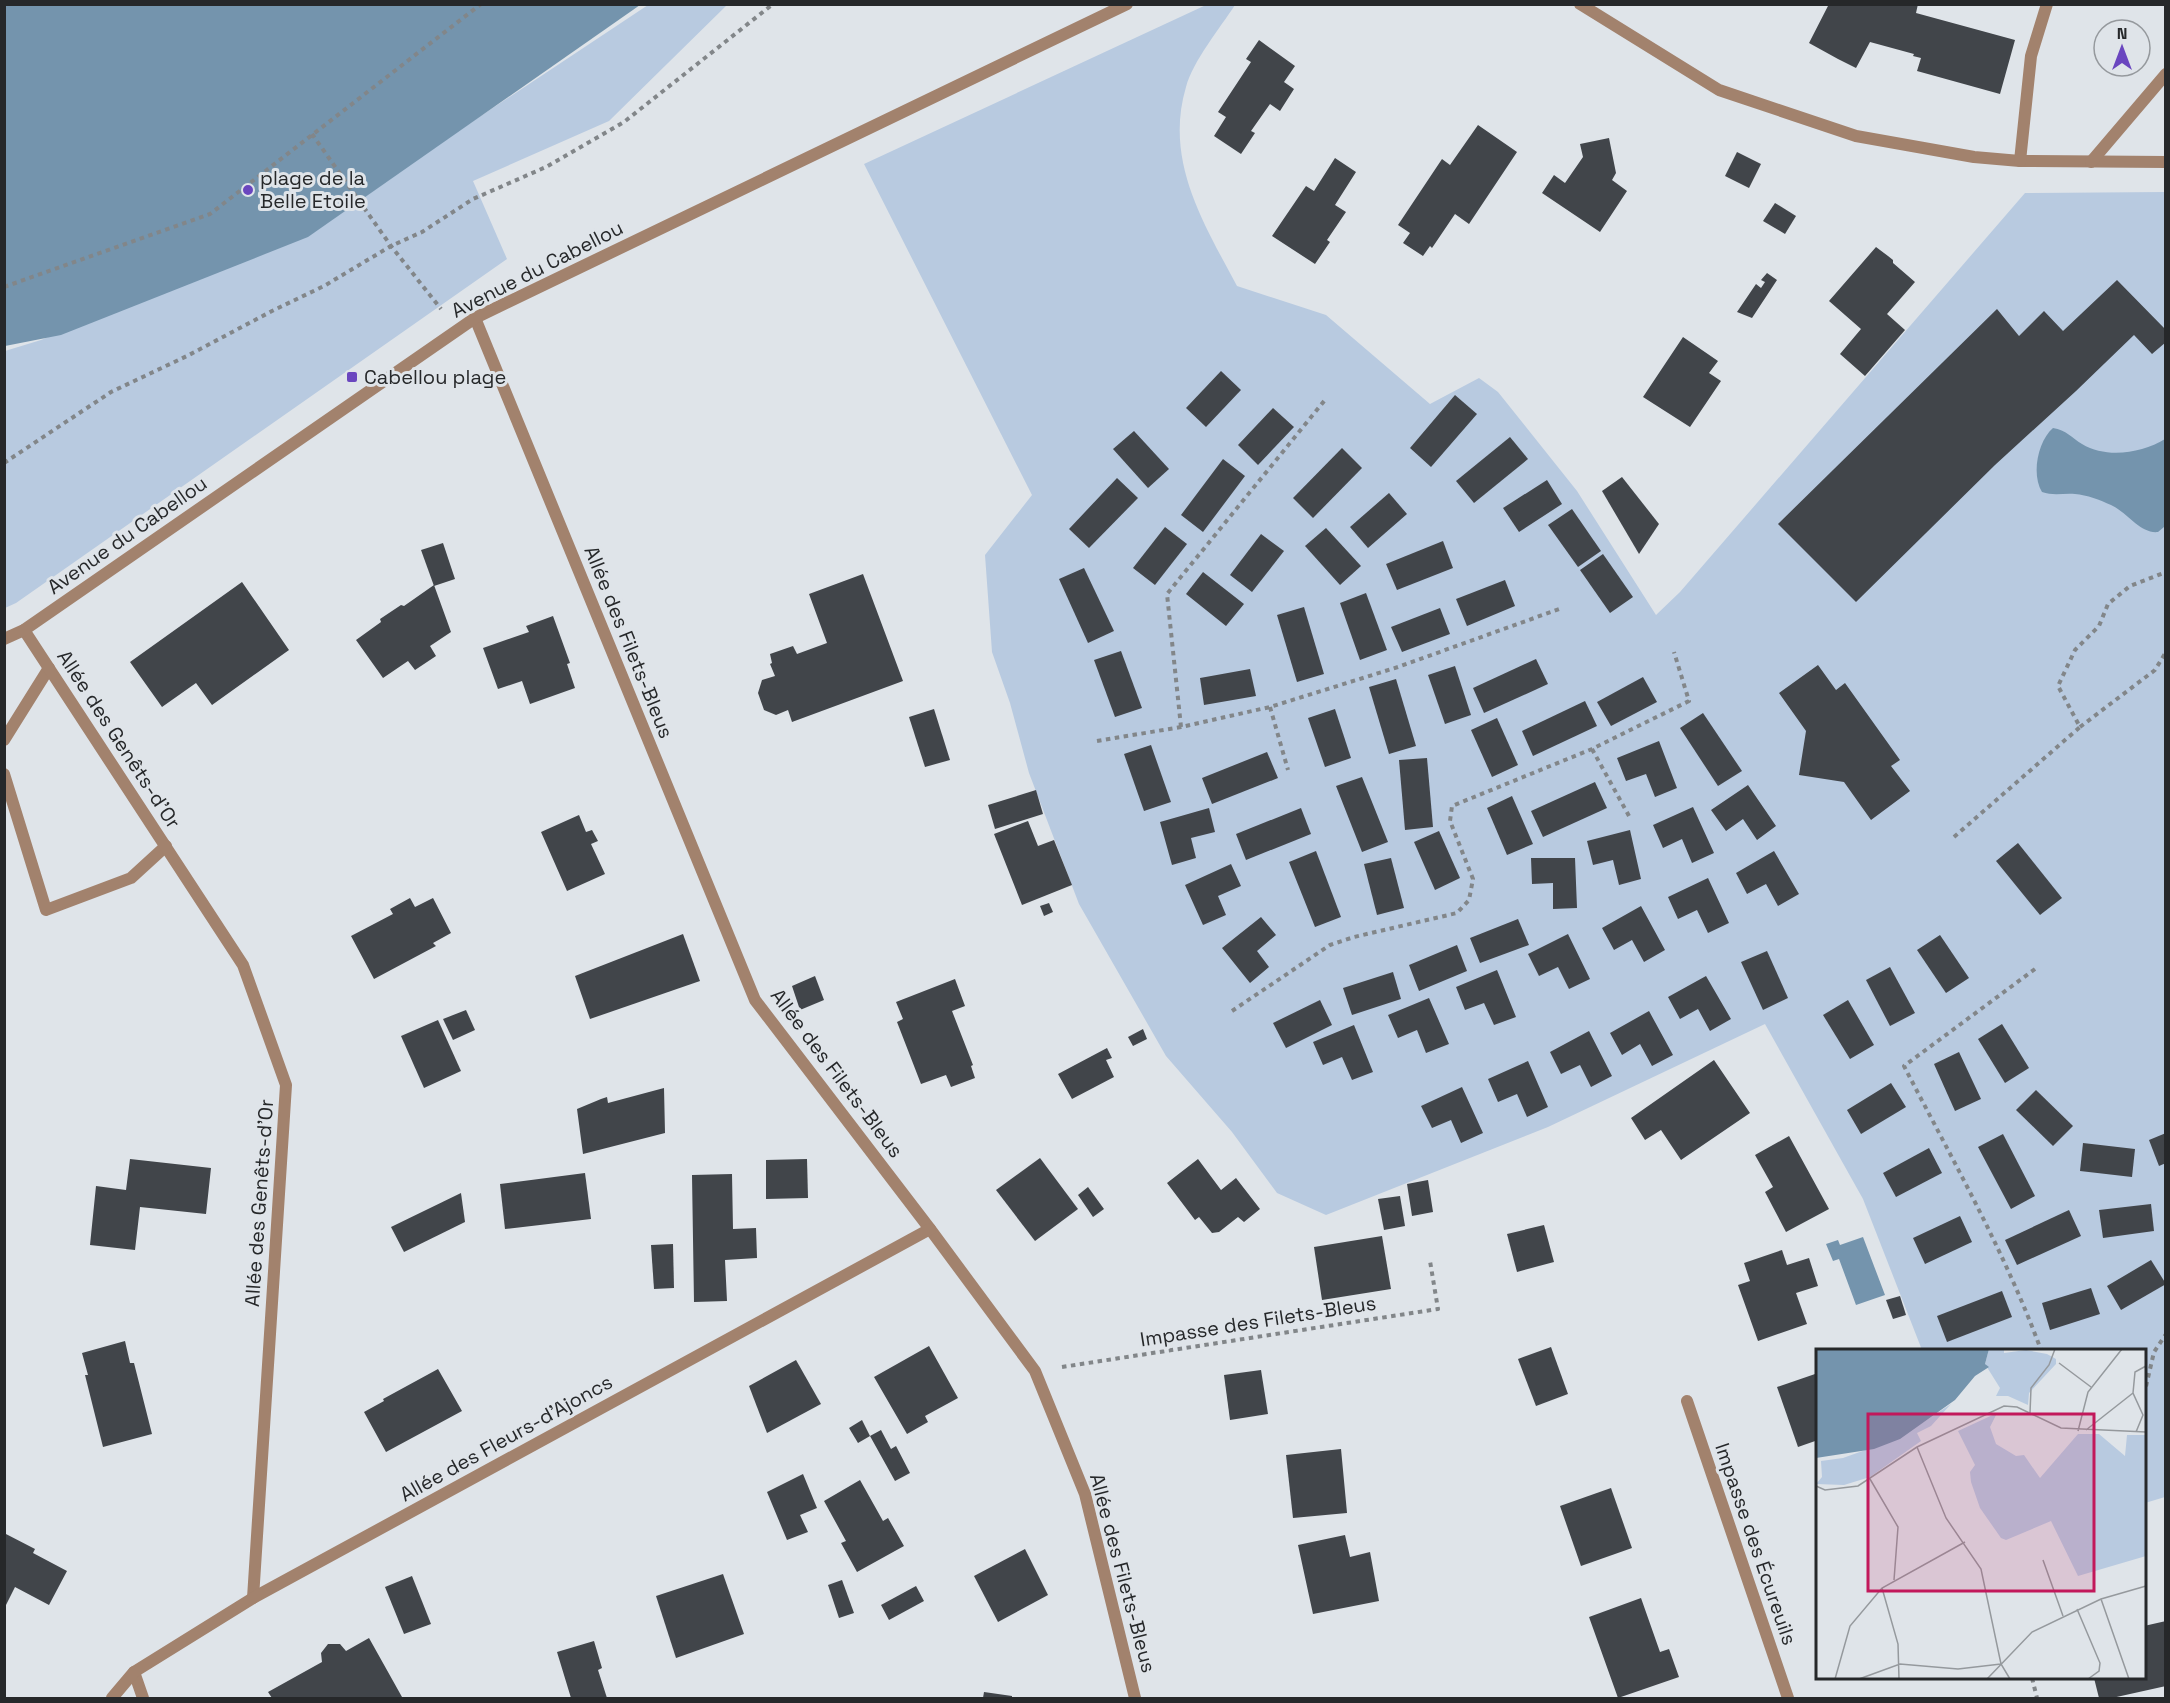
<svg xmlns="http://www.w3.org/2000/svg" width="2170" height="1703" font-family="'Space Grotesk',sans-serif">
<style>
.green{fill:#b8cae0}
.water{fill:#7494ad}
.building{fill:#41454a}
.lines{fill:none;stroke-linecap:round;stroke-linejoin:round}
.path{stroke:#828689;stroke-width:4;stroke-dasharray:4.5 4.5;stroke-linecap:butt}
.service{stroke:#a2826d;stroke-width:12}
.minor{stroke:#a2826d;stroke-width:12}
.poi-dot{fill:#6a46bf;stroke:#dfe4e9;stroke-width:2}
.labels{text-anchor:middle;stroke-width:6;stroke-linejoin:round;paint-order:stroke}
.poi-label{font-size:20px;fill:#26282a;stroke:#dfe4e9;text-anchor:start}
.street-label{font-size:20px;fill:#26282a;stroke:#dfe4e9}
.inset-road{fill:none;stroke:#95999d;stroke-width:1.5}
.view{fill:#c2185b;fill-opacity:0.15;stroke:#c2185b;stroke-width:3}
.inset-edge{fill:none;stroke:#26282a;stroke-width:3}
</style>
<rect width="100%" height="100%" fill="#dfe4e9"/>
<!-- green -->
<g class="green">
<polygon points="648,5 727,5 609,121 473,181 507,259 16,603 5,608 5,351 41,340 297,234 437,145"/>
<path d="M 1206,5 L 1235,5 C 1220,28 1193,61 1186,87 C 1164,161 1204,224 1237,286 L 1326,315 L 1430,404 L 1479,378 L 1498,392 L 1577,491 L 1656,615 L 1680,592 L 2025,193 L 2165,192 L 2165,1497 L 2145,1503 L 2144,1350 L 1922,1350 L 1863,1199 L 1765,1024 L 1548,1127 L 1326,1215 L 1277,1193 L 1232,1132 L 1166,1056 L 1079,904 L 1029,773 L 1010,703 L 992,652 L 985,555 L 1032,495 L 864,164 Z"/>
</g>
<!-- water -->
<g class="water">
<polygon points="5,4 640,4 640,5 308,237 61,335 5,346"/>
<path d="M 2053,428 C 2066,430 2072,438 2082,444 C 2107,459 2142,453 2165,439 L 2164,527 L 2158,532 C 2140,534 2127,512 2111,505 C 2100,500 2087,495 2075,494 C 2064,493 2053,496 2042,492 C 2031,474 2038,441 2053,428 Z"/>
<polygon points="1863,1237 1885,1295 1856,1305 1839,1259 1833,1261 1826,1244 1838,1240 1840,1245"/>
</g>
<!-- building -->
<g class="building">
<polygon points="1829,4 1918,4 1916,13 2015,40 2000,94 1917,71 1921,58 1913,56 1914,54 1870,42 1856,68 1838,59 1809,43"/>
<polygon points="1259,40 1295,66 1284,82 1294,89 1280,111 1270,104 1251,131 1255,133 1241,154 1214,136 1226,117 1218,112 1251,62 1246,59"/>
<polygon points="1478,125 1517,152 1469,224 1455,214 1432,248 1430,246 1423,256 1403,243 1410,233 1398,225 1442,159 1450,165"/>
<polygon points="1609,138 1616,173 1612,180 1627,191 1600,232 1542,193 1554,175 1565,183 1583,157 1580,144"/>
<polygon points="1737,152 1761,164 1749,188 1725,176"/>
<polygon points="1335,158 1356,172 1335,205 1346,212 1327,240 1330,242 1315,264 1272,236 1306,186 1314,191"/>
<polygon points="1775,203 1796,216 1785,234 1763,221"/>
<polygon points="1876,247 1888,256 1893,260 1893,263 1915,282 1887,314 1905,330 1865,376 1840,354 1861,329 1829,301"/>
<polygon points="1767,273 1777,280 1752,318 1737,312 1756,284 1761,288 1765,282 1761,280"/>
<polygon points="2117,280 2166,330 2166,342 2152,354 2134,335 2076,391 1995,465 1856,602 1778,524 1997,309 2019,336 2044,311 2063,331"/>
<polygon points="1683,337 1718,361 1709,373 1721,381 1690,427 1643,397"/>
<polygon points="1221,371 1241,390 1206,427 1186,408"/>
<polygon points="1455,395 1477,414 1431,467 1410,448"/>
<polygon points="1273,408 1294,427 1258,465 1238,445"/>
<polygon points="1134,431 1169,469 1148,488 1113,449"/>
<polygon points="1510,437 1528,459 1474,503 1456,481"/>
<polygon points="1342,448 1362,468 1313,518 1293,498"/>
<polygon points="1223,459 1245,476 1203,532 1181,515"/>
<polygon points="1622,477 1659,524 1639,554 1602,491"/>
<polygon points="1117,478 1138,498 1089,548 1069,529"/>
<polygon points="1547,480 1562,504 1519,532 1503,508"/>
<polygon points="1389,493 1407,514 1368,548 1350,527"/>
<polygon points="1572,509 1601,551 1578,567 1548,525"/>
<polygon points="1165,527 1187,544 1155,585 1133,568"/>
<polygon points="1326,528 1361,566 1340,585 1305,546"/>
<polygon points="1261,534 1284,551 1252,592 1230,575"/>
<polygon points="1443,541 1453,568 1397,590 1386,564"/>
<polygon points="443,543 455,579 434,586 421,550"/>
<polygon points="1603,554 1633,597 1610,613 1580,570"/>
<polygon points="1084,568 1114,631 1088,643 1059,579"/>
<polygon points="1203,572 1244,604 1226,626 1186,594"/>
<polygon points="863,574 903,681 792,722 788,710 776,715 764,710 758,693 762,680 775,676 770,664 772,663 770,654 793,646 797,654 827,643 809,594"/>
<polygon points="1505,580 1515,606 1467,626 1456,599"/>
<polygon points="242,582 289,650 212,705 196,683 162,707 130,662"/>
<polygon points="434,585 451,632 430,646 436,656 415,670 408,661 383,678 356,640 381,622 380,619 401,605 404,606"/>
<polygon points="1366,593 1387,650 1360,660 1340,603"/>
<polygon points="1304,607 1324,674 1297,682 1277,615"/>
<polygon points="1440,608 1450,634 1402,652 1391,627"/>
<polygon points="553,616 570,663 567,664 575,688 530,704 522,681 498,689 483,648 529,632 526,626"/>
<polygon points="1121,651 1142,708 1115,717 1094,660"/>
<polygon points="1536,659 1548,684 1484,713 1473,688"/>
<polygon points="1818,665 1836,690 1845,683 1900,760 1891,766 1910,791 1871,820 1844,782 1799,775 1806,731 1779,693"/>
<polygon points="1455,666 1471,715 1445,724 1428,675"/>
<polygon points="1250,669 1256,696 1204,705 1200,678"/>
<polygon points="1643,677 1657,702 1611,726 1597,702"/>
<polygon points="1396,679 1416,746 1389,754 1369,687"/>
<polygon points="1585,701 1597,726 1533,756 1522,731"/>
<polygon points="934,709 950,760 925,767 909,717"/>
<polygon points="1335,709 1351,758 1325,767 1308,718"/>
<polygon points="1703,713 1742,771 1718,786 1680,728"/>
<polygon points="1497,718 1518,765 1492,777 1471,730"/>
<polygon points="1659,741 1677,788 1655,797 1646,774 1626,781 1617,758"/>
<polygon points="1151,745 1171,802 1144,811 1124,754"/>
<polygon points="1267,752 1278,778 1212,804 1202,778"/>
<polygon points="1427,758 1433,827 1405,830 1399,760"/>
<polygon points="1362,777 1388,842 1362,852 1336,786"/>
<polygon points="1595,782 1607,808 1543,837 1531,811"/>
<polygon points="1748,785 1776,826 1757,840 1743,819 1726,831 1711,810"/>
<polygon points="1036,790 1043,814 995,829 988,805"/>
<polygon points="1512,796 1533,844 1507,855 1487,808"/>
<polygon points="1693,807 1714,853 1692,863 1682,839 1663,848 1653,825"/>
<polygon points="1209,808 1215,832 1191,838 1196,858 1172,865 1160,822"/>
<polygon points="1301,808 1311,834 1246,860 1236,834"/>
<polygon points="579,815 586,832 592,830 598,841 591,844 605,874 567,891 541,832"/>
<polygon points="1028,821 1038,846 1054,840 1072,885 1022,905 994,834"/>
<polygon points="1630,830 1641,879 1619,885 1613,860 1593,865 1587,841"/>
<polygon points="1439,831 1460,878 1435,890 1414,842"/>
<polygon points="2018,843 2062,898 2040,915 1996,861"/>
<polygon points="1316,851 1341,917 1315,927 1289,862"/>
<polygon points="1774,851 1799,894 1778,906 1766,884 1747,894 1736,873"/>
<polygon points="1391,858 1404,908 1377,915 1364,864"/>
<polygon points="1531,858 1575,858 1577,908 1553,909 1553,883 1532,884"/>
<polygon points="1231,864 1241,886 1218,896 1226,915 1203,925 1185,885"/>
<polygon points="1708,878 1729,923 1708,933 1697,910 1678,919 1668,897"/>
<polygon points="410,898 415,907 433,898 451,933 433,943 436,946 374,979 351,936 393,914 390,909"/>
<polygon points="1049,903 1053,912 1044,916 1040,906"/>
<polygon points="1641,906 1665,950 1644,962 1632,940 1614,950 1602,928"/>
<polygon points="1261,917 1276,935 1257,951 1269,967 1250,983 1222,948"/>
<polygon points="1518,919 1529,945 1480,963 1470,938"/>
<polygon points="683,934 700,981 590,1019 575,976"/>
<polygon points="1568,934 1590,979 1569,989 1558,967 1539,976 1528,954"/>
<polygon points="1940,935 1969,978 1946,993 1917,950"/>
<polygon points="1457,945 1467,971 1419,991 1409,965"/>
<polygon points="1767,951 1788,998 1763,1010 1741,962"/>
<polygon points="1890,967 1915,1013 1890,1026 1866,980"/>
<polygon points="1497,970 1516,1017 1494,1025 1484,1003 1465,1010 1456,987"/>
<polygon points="1393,972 1401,999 1352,1015 1343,988"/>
<polygon points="815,976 824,1000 800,1010 792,986"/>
<polygon points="1706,976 1731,1019 1710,1031 1698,1009 1680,1019 1668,997"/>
<polygon points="955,979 965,1006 952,1011 973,1065 971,1066 975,1078 951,1087 946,1075 921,1084 897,1022 903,1019 896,1002"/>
<polygon points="1429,998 1449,1044 1426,1053 1417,1030 1398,1038 1388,1015"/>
<polygon points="1320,1000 1332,1025 1286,1048 1273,1023"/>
<polygon points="1848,1000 1874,1045 1850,1059 1823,1015"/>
<polygon points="466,1010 475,1030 453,1040 443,1019"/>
<polygon points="1649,1011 1673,1055 1652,1066 1640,1044 1622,1055 1610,1033"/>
<polygon points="438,1020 461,1071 424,1088 401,1036"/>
<polygon points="2002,1024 2029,1068 2005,1083 1978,1039"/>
<polygon points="1354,1025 1373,1072 1352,1080 1342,1057 1323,1065 1313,1042"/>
<polygon points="1143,1029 1147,1039 1133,1046 1128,1037"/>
<polygon points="1589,1031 1612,1076 1591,1087 1580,1065 1561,1074 1550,1052"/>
<polygon points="1107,1048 1112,1058 1106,1060 1114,1077 1072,1099 1058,1074"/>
<polygon points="1959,1052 1981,1099 1955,1111 1934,1064"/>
<polygon points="1714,1060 1750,1113 1681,1160 1661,1130 1645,1140 1631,1118"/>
<polygon points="1528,1061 1548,1107 1527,1117 1517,1094 1498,1102 1488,1079"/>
<polygon points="1891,1083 1906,1107 1861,1134 1847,1110"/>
<polygon points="1462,1087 1483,1133 1461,1143 1451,1120 1432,1128 1421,1106"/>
<polygon points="664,1088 665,1133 583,1154 577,1109 601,1099 607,1097 608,1103"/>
<polygon points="2036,1090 2073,1126 2053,1146 2016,1110"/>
<polygon points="2166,1133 2166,1163 2159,1166 2149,1140"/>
<polygon points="2003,1134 2035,1196 2011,1209 1978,1147"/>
<polygon points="1789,1136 1829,1209 1786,1232 1765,1192 1773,1187 1755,1155"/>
<polygon points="2083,1143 2135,1149 2132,1177 2080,1171"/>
<polygon points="1929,1148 1942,1173 1896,1197 1883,1173"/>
<polygon points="1040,1158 1078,1209 1035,1241 996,1190"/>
<polygon points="130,1159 211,1168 206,1214 140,1207 135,1250 90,1245 96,1186 126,1190"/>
<polygon points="807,1159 808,1198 766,1199 766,1160"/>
<polygon points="1198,1159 1221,1190 1236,1178 1260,1209 1244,1222 1238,1217 1219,1232 1212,1233 1199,1217 1195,1220 1167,1183"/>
<polygon points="585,1173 591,1219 505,1229 500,1184"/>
<polygon points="732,1174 733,1229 756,1228 757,1258 725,1260 727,1301 694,1302 692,1175"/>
<polygon points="1428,1180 1433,1212 1412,1216 1407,1184"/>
<polygon points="1088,1187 1104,1209 1093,1217 1078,1195"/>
<polygon points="461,1193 465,1222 404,1252 391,1227"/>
<polygon points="1400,1196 1405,1226 1384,1230 1378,1199"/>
<polygon points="2151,1204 2154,1231 2103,1238 2099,1210"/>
<polygon points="2069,1210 2081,1236 2017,1265 2005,1240"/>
<polygon points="1960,1216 1972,1242 1925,1264 1913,1238"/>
<polygon points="1544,1225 1554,1262 1517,1272 1507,1234"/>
<polygon points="1382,1236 1391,1289 1322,1300 1314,1247"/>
<polygon points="673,1244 674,1288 654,1289 651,1245"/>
<polygon points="1782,1250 1787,1265 1809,1258 1818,1286 1796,1293 1807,1324 1758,1341 1738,1285 1750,1281 1744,1263"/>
<polygon points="2151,1260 2166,1284 2121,1310 2107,1286"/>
<polygon points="2091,1288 2100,1314 2050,1330 2042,1303"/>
<polygon points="2002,1291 2012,1317 1947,1342 1937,1316"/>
<polygon points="1900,1296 1906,1315 1893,1319 1886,1300"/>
<polygon points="125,1341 130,1363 134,1363 152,1434 103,1447 85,1375 88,1375 82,1353"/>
<polygon points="929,1346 958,1398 925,1416 928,1422 907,1434 874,1377"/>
<polygon points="1551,1347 1568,1394 1536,1406 1518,1359"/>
<polygon points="796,1360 821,1404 767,1433 749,1386"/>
<polygon points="438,1369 462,1411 386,1452 364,1412 384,1401 383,1399"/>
<polygon points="1261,1370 1268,1414 1230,1420 1224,1375"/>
<polygon points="1818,1373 1818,1440 1798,1447 1777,1387"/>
<polygon points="862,1420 870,1436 858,1443 849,1428"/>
<polygon points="881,1430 891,1449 896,1446 910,1473 895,1481 870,1436"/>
<polygon points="1341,1449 1347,1513 1293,1518 1286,1455"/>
<polygon points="803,1474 817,1508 800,1515 808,1532 787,1540 767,1492"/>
<polygon points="860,1480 883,1521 888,1518 904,1546 857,1572 841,1543 846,1541 824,1501"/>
<polygon points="1611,1488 1632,1548 1581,1566 1560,1506"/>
<polygon points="4,1533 35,1549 33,1553 67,1571 49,1605 15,1587 4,1609"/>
<polygon points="1345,1535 1350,1557 1370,1552 1379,1601 1313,1614 1298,1545"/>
<polygon points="1025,1549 1048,1595 998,1622 974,1576"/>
<polygon points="723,1574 744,1634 676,1658 656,1596"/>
<polygon points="412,1576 431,1624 404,1634 385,1587"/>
<polygon points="842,1580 854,1613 839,1618 828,1585"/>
<polygon points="916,1586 924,1601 889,1620 881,1605"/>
<polygon points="1641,1598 1660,1652 1669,1649 1679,1677 1618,1698 1589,1617"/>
<polygon points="2166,1621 2166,1686 2112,1698 2099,1698 2094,1678 2144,1678 2144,1626"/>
<polygon points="369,1638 402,1697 272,1698 268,1692 322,1662 321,1653 328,1644 340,1644 346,1651"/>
<polygon points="594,1641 602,1668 598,1670 607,1698 571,1698 557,1652"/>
<polygon points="984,1692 1012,1696 1012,1698 983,1698"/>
</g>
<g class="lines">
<!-- path -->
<g class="path">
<polyline points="312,134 391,246 441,309"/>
<polyline points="4,287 210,214 481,4"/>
<polyline points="4,463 111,392 187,356 272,311 324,286 391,246 422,232 473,199 546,167 624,122 773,4"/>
<polyline points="1270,707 1288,770"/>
<polyline points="1181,727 1167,594 1325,400"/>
<polyline points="2080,727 2155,670 2166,652"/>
<polyline points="1097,741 1181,727 1270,707 1398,667 1562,608"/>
<polyline points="1592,749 1629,816"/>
<polyline points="1954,837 2080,727 2058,686 2075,650 2099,626 2108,604 2130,586 2166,572"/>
<path d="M 2035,969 L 1904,1066 C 1952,1159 2005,1252 2041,1350"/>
<polyline points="1232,1011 1330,945 1354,937 1457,913 1469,900 1473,879 1450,821 1452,806 1592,749 1689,701 1674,652"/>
<polyline points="1062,1367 1438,1309 1430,1261"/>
<polyline points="2144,1395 2154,1352 2166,1334"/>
<polyline points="2032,1678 2037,1698"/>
</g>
<!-- service -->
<g class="service">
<polyline points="4,740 49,668"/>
<polyline points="4,774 46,910 131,878 166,846"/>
</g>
<!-- minor -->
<g class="minor">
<polyline points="1580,4 1719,90 1856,136 1974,157 2020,161 2166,162"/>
<polyline points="2020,161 2031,56 2047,4"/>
<polyline points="2091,162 2166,74"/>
<polyline points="475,318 755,1000 930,1229 1035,1371 1085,1494 1135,1698"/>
<polyline points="24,630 243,965 286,1085 253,1598"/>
<polyline points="4,639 24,630 475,318 1127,4"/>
<polyline points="1687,1401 1788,1698"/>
<polyline points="134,1672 143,1698"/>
<polyline points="112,1698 134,1672 253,1598 930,1229"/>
</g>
</g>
<!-- markers -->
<g class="poi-dot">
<circle cx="248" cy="190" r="6"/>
<rect x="346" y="371" width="12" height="12" rx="3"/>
</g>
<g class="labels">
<!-- poi labels -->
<g class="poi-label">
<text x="260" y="185">plage de la<tspan x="260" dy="23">Belle Etoile</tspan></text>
<text x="364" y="384">Cabellou plage</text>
</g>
<!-- street labels -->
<g class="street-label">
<text transform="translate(537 269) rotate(-27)" y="7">Avenue du Cabellou</text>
<text transform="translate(127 535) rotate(-35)" y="7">Avenue du Cabellou</text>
<text transform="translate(629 642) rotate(68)" y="7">Allée des Filets-Bleus</text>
<text transform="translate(119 739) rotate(57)" y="7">Allée des Genêts-d'Or</text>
<text transform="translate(837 1073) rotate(53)" y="7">Allée des Filets-Bleus</text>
<text transform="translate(259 1203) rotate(-86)" y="7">Allée des Genêts-d'Or</text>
<text transform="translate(1258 1321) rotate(-9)" y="7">Impasse des Filets-Bleus</text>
<text transform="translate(506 1438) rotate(-29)" y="7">Allée des Fleurs-d'Ajoncs</text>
<text transform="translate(1756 1544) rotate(71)" y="7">Impasse des Écureuils</text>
<text transform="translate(1123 1573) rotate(75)" y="7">Allée des Filets-Bleus</text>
</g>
</g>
<!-- overview -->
<g transform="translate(1816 1349)">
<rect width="330" height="330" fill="#dfe4e9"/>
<path d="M 173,0 L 188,0 L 188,4 L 210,1 L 231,5 L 240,10 L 240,15 L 213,44 L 212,56 L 192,47 L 180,47 L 184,39 L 169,15 ZM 135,55 L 115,77 L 101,84 L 105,92 L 54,128 L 28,136 L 0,135 L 6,128 L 5,112 L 27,109 L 83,89 ZM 181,64 L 174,78 L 180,95 L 200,107 L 208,106 L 224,129 L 262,85 L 283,85 L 309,107 L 311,86 L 330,86 L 330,207 L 262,227 L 235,172 L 190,191 L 185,189 L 164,159 L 155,133 L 154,123 L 159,116 L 142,82 Z" fill="#b8cae0"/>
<path d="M 0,0 L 173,0 L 169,15 L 173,18 L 159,27 L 139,51 L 84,90 L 58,100 L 0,109 Z" fill="#7494ad"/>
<path class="inset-road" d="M 243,14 L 275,38M 214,64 L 215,39 L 233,16 L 239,0M 270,81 L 317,44M 262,82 L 272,43 L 306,0M 320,83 L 327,66 L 317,44 L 319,23 L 330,17M 101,98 L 130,169 L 165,220 L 185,315 L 194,330M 54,130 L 82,178 L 78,231M 0,137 L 9,141 L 42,137 L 101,98 L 188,57 L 201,58 L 245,79 L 330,83M 227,211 L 247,267M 66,239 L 82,295 L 83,330M 285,250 L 313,330M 261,260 L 284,314 L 283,322 L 272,330M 19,330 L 34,277 L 66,239 L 149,193M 43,330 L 84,315 L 142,320 L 185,315M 171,330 L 216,283 L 285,250 L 330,237"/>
<path class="view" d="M 52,65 L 278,65 L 278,242 L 52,242 Z"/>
<rect width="330" height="330" class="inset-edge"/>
</g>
<!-- border -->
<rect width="2170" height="1703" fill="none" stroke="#26282a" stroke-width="12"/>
<!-- north arrow -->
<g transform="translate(2122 48)"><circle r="28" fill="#dfe4e9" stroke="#95999d" stroke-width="1.5"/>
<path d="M0-4.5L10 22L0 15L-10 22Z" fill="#6a46bf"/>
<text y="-9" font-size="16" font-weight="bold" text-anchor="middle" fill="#26282a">N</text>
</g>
</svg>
